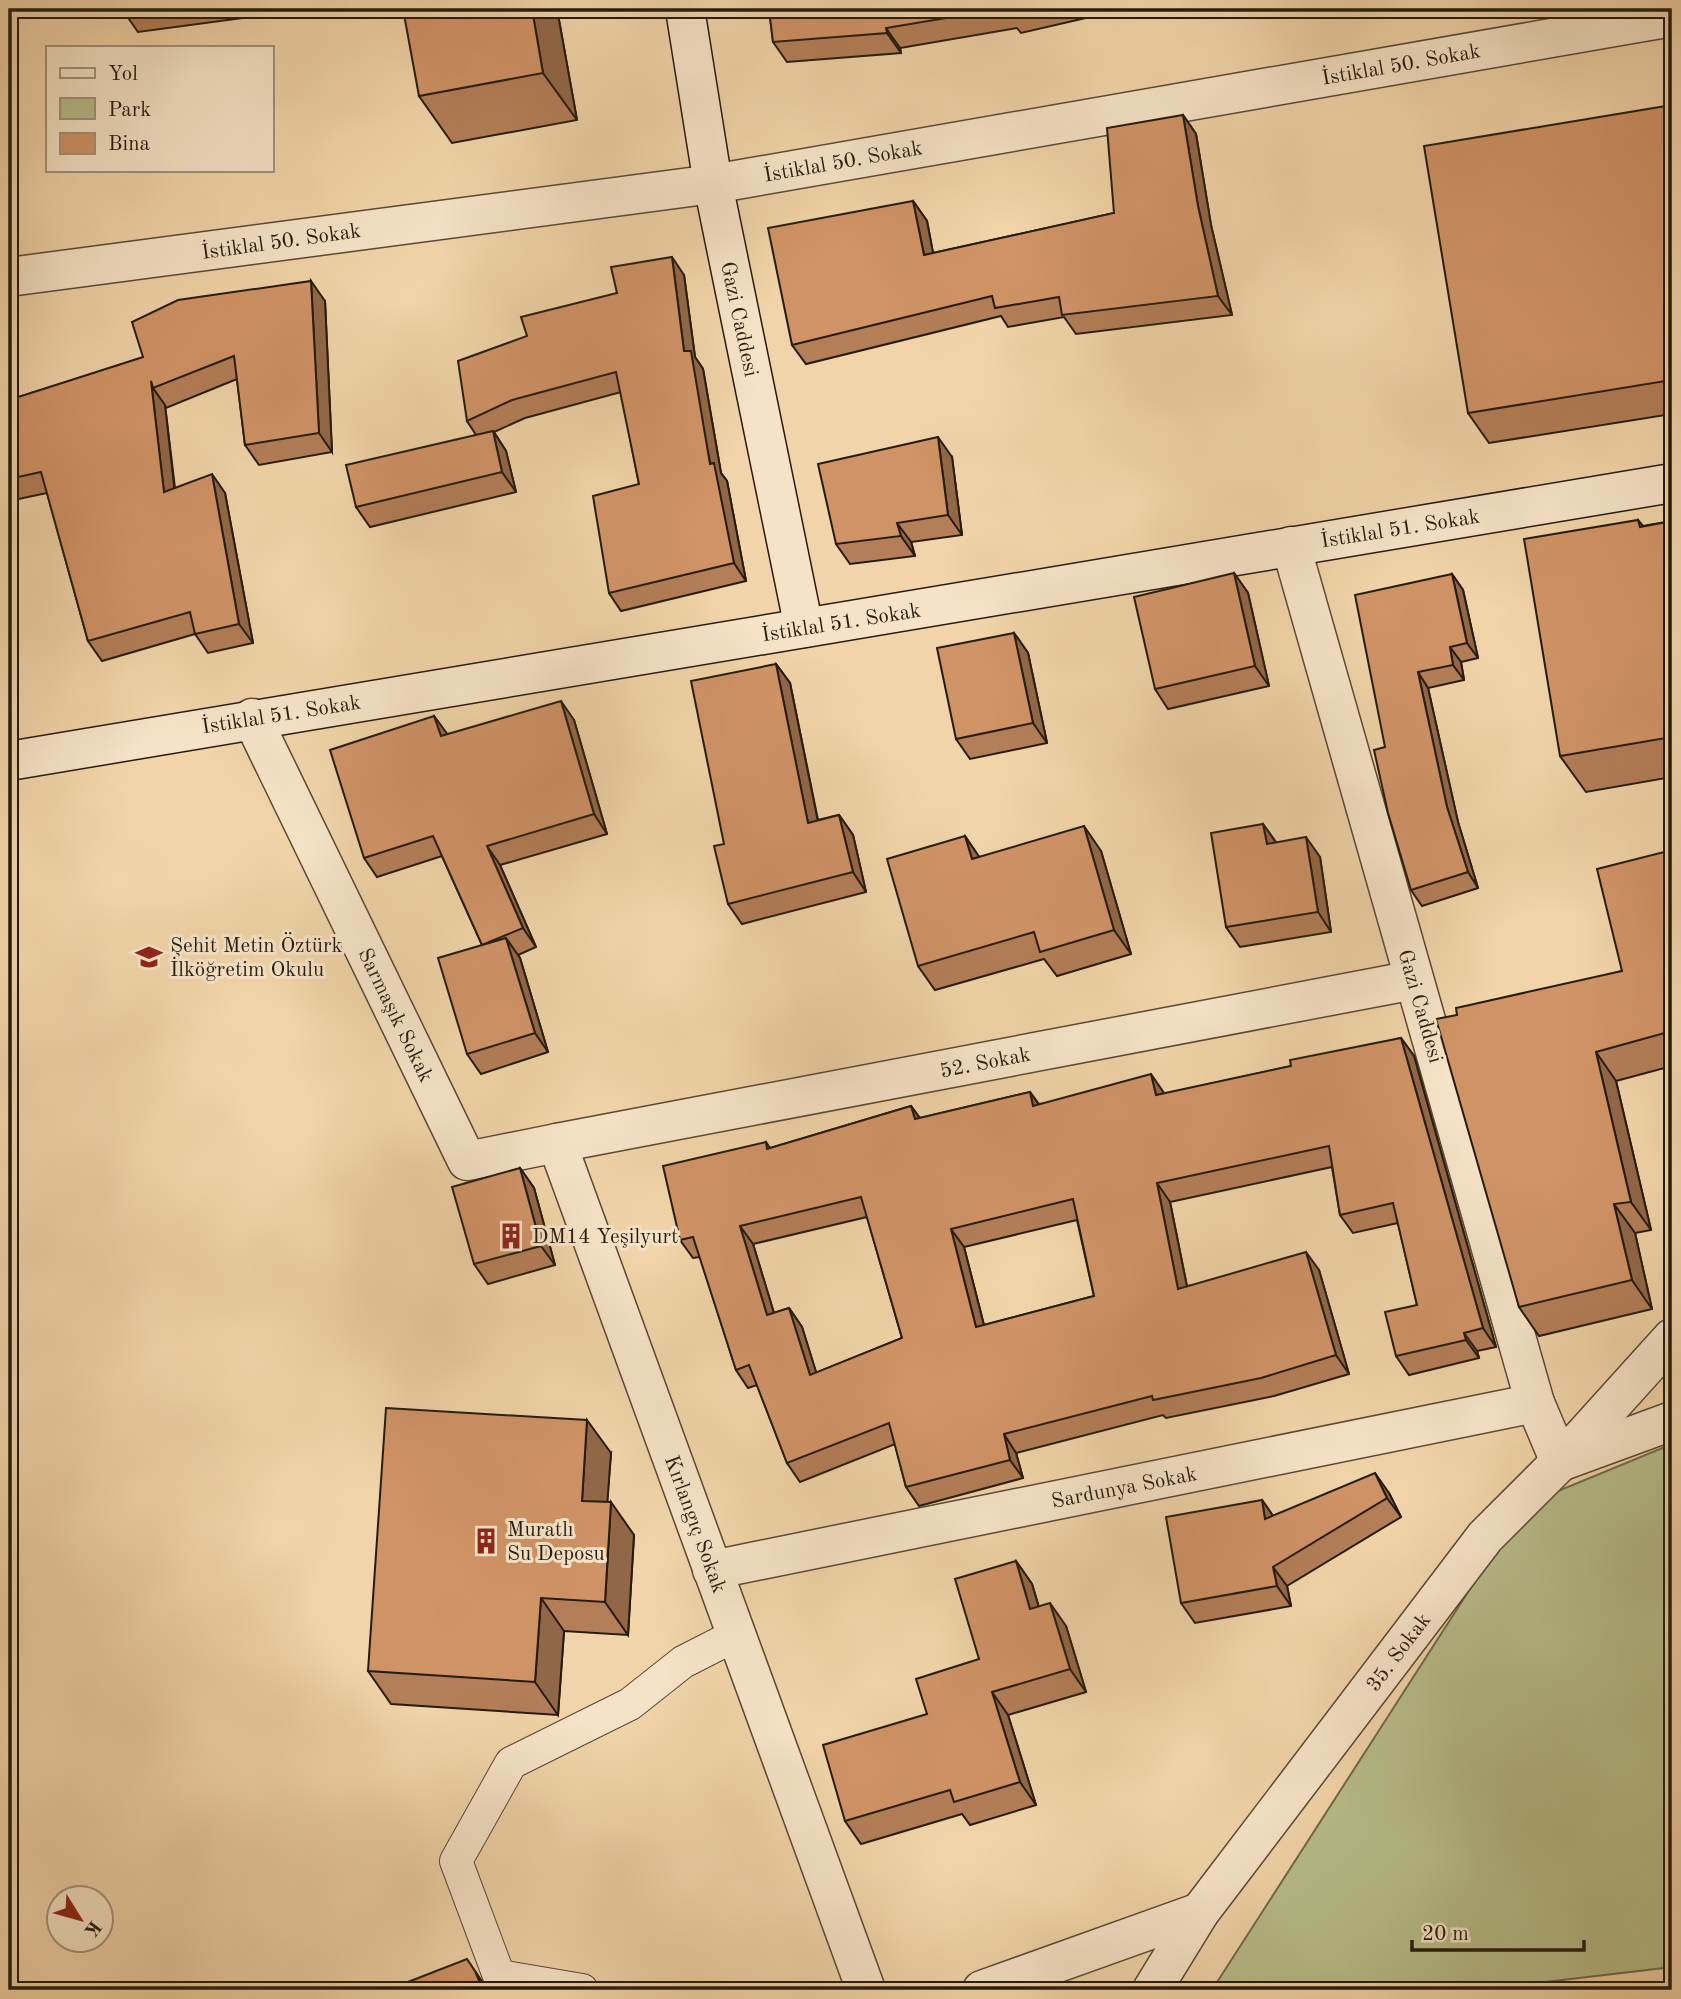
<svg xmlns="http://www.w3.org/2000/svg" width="1681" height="1999" font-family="'Old Standard TT',serif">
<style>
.green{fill:#b7bd8a;stroke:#6e6c4c;stroke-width:2}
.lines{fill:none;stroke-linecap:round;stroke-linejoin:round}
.lane-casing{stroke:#584934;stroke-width:34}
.street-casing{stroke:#584934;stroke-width:41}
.secondary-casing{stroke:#251b0d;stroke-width:41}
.lane{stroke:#f6e3c7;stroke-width:32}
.street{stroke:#f6e3c7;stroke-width:38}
.secondary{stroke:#f6e3c7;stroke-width:38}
.wall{fill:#b37e58;stroke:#251b0d;stroke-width:2;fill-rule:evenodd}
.shaded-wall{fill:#926747;stroke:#251b0d;stroke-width:2}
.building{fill:#d09366;stroke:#251b0d;stroke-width:2;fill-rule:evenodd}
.labels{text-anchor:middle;stroke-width:6;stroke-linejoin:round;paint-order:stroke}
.street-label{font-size:21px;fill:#251b0d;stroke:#f6e3c7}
.poi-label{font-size:21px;fill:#251b0d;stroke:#f6e3c7;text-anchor:start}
</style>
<rect width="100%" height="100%" fill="#f1d4a9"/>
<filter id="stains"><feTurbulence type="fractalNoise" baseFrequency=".00286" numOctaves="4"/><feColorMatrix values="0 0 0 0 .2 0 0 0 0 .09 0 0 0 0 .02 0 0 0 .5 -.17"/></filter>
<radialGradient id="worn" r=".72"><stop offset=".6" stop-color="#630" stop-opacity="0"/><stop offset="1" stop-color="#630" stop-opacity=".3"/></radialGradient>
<!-- green -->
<polygon class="green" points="1672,1444 1672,1967 1478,1990 1212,1990 1524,1505"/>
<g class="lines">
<!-- lane casing -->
<g class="lane-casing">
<polyline id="lane" points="582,1990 499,1976 456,1861 511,1763 630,1704 683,1662 736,1635"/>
</g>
<!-- street casing -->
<g class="street-casing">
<g id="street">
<polyline points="9,277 713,184 1672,17"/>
<polyline points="1291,546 1535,1403 1560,1462 1672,1421"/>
<polyline points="252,718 467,1161 557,1143 866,1990"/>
<polyline points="557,1143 1414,980"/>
<polyline points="712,1570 1535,1403"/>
<polyline points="982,1990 1200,1912"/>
<polyline points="1152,1990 1200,1912 1485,1537 1560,1462 1672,1338"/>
</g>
</g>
<!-- secondary casing -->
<g class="secondary-casing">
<g id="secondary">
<polyline points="685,9 713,184 804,628"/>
<polyline points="9,761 1672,483"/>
</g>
</g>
<!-- lane -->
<use href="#lane" class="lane"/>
<!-- street -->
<use href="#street" class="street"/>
<!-- secondary -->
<use href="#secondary" class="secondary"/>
</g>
<!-- wall -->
<g class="wall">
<polygon points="124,9 304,9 304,10 138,32 124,12"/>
<polygon points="557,9 577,120 452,143 419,96"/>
<polygon points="769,9 1125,9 1021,33 1017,28 900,48 901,53 787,62 773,42"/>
<polygon points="1672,105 1672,414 1489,443 1468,413"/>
<polygon points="1183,115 1196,134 1211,225 1232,315 1076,334 1064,317 1008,327 1001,316 806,364 792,345 913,201 927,221 933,253 1114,213"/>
<polygon points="684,275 695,357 703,369 721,473 727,481 746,581 621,611 609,593 639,484 621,392 525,418 494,432 506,451 516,492 370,527 356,507 476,435 467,421 527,336 617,293"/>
<polygon points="325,301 332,452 259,465 245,445 237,379 166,408 165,405 175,488 225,493 253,643 208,653 195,634 102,661 88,641 47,493 9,501 9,400"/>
<polygon points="952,457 962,535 911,542 915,556 850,564 836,544"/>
<polygon points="1638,520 1643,526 1672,521 1672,777 1586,792 1560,756"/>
<polygon points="1234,573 1248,593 1269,686 1168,709 1155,689"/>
<polygon points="1452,574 1463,590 1478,658 1461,662 1464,680 1428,688 1458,822 1478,888 1422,906 1411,890 1385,747"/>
<polygon points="1014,633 1028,653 1047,743 970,759 956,739"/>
<polygon points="776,664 790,683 818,820 839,815 853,835 866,892 742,924 728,904 724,844"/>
<polygon points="434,716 447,734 574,720 607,834 500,865 536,947 518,955 520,958 548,1052 481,1074 467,1054 482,945 442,856 377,877 364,858"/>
<polygon points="1263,824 1276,842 1320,857 1331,932 1240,947 1226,927"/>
<polygon points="965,836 979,857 1101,851 1131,954 1057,976 1044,959 935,990 918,966"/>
<polygon points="1672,850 1672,1066 1616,1081 1651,1230 1635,1233 1652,1309 1539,1336 1519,1307 1457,1015 1622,971"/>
<path d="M 1401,1038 L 1414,1056 L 1496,1347 L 1477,1351 L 1479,1358 L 1409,1375 L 1396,1356 L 1417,1305 L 1398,1223 L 1353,1233 L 1340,1215 L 1332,1167 L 1170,1202 L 1187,1286 L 1319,1270 L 1349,1374 L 1274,1396 L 1166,1418 L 1163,1415 L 1016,1453 L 1023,1478 L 919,1506 L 906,1487 L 895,1444 L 800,1482 L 787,1463 L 757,1385 L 748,1388 L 736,1370 L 700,1257 L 693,1258 L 680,1240 L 766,1142 L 770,1148 L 911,1106 L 920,1118 L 1030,1092 L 1039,1104 L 1164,1093 L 1164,1094 L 1291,1066 ZM 867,1217 L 902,1338 L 816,1373 L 802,1327 L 789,1308 L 774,1313 L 753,1244 ZM 1077,1220 L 1094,1296 L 984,1325 L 964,1247 Z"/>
<polygon points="520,1168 534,1188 555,1265 488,1284 474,1264"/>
<polygon points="611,1453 607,1502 634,1535 628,1635 564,1631 558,1715 391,1704 368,1671"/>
<polygon points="1389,1493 1401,1517 1287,1586 1291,1606 1195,1623 1181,1603 1262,1500 1273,1516"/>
<polygon points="1016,1561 1032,1584 1039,1607 1066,1626 1086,1692 1008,1715 1036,1805 970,1825 962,1814 861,1844 845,1821 927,1714 979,1659"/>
</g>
<!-- shaded-wall -->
<g class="shaded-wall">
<polygon points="532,9 557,9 577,120 543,73"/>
<polygon points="886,28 900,48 901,53 887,33"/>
<polygon points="1183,115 1196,134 1211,225 1232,315 1218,296 1198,206"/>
<polygon points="913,201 927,221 937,274 924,255"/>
<polygon points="672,257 684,275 695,357 703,369 721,473 727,481 746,581 734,563 684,351"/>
<polygon points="311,281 325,301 332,452 319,433"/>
<polygon points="151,381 153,388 165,405 177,512 164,492"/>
<polygon points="493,431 506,451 516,492 502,472"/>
<polygon points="938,437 952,457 962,535 948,515"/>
<polygon points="212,474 225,493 253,643 239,624"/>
<polygon points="897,523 911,542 915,556 901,536"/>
<polygon points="1234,573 1248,593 1269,686 1255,666"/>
<polygon points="1452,574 1463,590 1478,658 1467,643"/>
<polygon points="1014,633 1028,653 1047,743 1033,723"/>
<polygon points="1450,647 1461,662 1464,680 1453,665"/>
<polygon points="776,664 790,683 822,842 808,823"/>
<polygon points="1418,672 1428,688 1458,822 1478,888 1468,872 1447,807"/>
<polygon points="561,701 574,720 607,834 594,814"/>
<polygon points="434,716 448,735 441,736"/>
<polygon points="839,815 853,835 866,892 853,872"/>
<polygon points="1263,824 1277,844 1267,844"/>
<polygon points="1084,826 1101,851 1131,954 1114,930"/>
<polygon points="965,836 982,861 972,859"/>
<polygon points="1306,837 1320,857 1331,932 1318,912"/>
<polygon points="487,846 500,865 536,947 523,928"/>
<polygon points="506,938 520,958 548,1052 535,1033"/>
<polygon points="1401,1038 1414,1056 1496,1347 1483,1328"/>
<polygon points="1596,1052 1616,1081 1651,1230 1631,1202"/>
<polygon points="1151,1074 1164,1093 1169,1114 1156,1095"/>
<polygon points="1030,1092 1043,1111 1033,1106"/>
<polygon points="911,1106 924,1124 915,1119"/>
<polygon points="520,1168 534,1188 555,1265 541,1246"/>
<polygon points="1157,1183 1170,1202 1191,1307 1178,1289"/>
<polygon points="1614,1204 1635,1233 1652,1309 1632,1280"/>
<polygon points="740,1226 753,1244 780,1333 767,1315"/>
<polygon points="951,1229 964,1247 989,1345 976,1327"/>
<polygon points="1306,1252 1319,1270 1349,1374 1336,1355"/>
<polygon points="789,1308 802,1327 823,1394 810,1375"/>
<polygon points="1464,1333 1477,1351 1479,1358 1466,1340"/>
<polygon points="587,1420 611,1453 605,1534 582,1501"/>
<polygon points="1004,1434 1016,1453 1023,1478 1010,1460"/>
<polygon points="1375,1473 1389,1493 1401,1517 1387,1498"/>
<polygon points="1262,1500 1276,1520 1265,1519"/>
<polygon points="611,1502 634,1535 628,1635 605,1602"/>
<polygon points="1016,1561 1032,1584 1046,1632 1030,1609"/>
<polygon points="1273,1567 1287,1586 1291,1606 1277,1586"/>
<polygon points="541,1598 564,1631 558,1715 535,1682"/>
<polygon points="1050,1603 1066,1626 1086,1692 1070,1669"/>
<polygon points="992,1692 1008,1715 1036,1805 1020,1782"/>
<polygon points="475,1971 488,1990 483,1990"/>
</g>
<!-- building -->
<g class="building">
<polygon points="124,9 147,9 124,12"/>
<polygon points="403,9 532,9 543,73 419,96"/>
<polygon points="769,9 1000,9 886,28 887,33 773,42"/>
<polygon points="1006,9 1026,9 1007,13"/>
<polygon points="1672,105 1672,380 1468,413 1424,146"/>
<polygon points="1183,115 1198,206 1218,296 1062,315 1059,297 995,308 992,296 792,345 768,228 913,201 924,255 1114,213 1107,128"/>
<polygon points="672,257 684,351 691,351 710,464 714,463 734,563 609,593 593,496 639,484 616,372 512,400 467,421 458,361 527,336 521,317 617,293 611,267"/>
<polygon points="311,281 319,433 245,445 234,356 153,388 151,381 164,492 212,474 239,624 195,634 190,612 88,641 41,472 9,479 9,400 143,357 132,322 178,300"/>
<polygon points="493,431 502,472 356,507 346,465"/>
<polygon points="938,437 948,515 897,523 901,536 836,544 818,464"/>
<polygon points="1638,520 1640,527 1672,521 1672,737 1560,756 1524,539"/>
<polygon points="1234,573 1255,666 1155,689 1134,597"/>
<polygon points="1452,574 1467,643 1450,647 1453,665 1418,672 1447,807 1468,872 1411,890 1388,813 1374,750 1385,747 1355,595"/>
<polygon points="1014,633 1033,723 956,739 937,648"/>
<polygon points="776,664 808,823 839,815 853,872 728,904 714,846 724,844 691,681"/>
<polygon points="561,701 594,814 487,846 523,928 482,945 433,836 364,858 330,750 434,716 441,736"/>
<polygon points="1263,824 1267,844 1306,837 1318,912 1226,927 1211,833"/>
<polygon points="1084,826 1114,930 1040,952 1034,932 918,966 887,859 965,836 972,859"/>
<polygon points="1672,850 1672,1031 1596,1052 1631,1202 1614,1204 1632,1280 1519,1307 1436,1019 1457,1015 1456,1008 1622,971 1597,869"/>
<polygon points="506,938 535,1033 467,1054 438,958"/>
<path d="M 1401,1038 L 1483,1328 L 1464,1333 L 1466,1340 L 1396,1356 L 1385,1312 L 1417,1305 L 1393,1203 L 1340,1215 L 1329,1146 L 1157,1183 L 1178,1289 L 1306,1252 L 1336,1355 L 1261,1378 L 1153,1400 L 1152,1396 L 1004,1434 L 1010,1460 L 906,1487 L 889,1423 L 787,1463 L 749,1365 L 736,1370 L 693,1237 L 680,1240 L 663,1166 L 766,1142 L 767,1149 L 911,1106 L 915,1119 L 1030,1092 L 1033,1106 L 1151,1074 L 1156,1095 L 1291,1066 L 1290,1060 ZM 861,1197 L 902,1338 L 810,1375 L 789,1308 L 767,1315 L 740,1226 ZM 1073,1199 L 1094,1296 L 976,1327 L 951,1229 Z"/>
<polygon points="520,1168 541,1246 474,1264 452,1187"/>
<polygon points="386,1408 587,1420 582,1501 611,1502 605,1602 541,1598 535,1682 368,1671"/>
<polygon points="1375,1473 1387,1498 1273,1567 1277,1586 1181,1603 1166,1517 1262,1500 1265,1519"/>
<polygon points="1016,1561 1030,1609 1050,1603 1070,1669 992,1692 1020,1782 954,1802 950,1790 845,1821 823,1745 927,1714 916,1679 979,1659 955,1579"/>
<polygon points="467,1959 475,1971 483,1990 391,1990 390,1989"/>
</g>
<!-- icons -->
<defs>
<g id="school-bare" transform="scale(2.1)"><path d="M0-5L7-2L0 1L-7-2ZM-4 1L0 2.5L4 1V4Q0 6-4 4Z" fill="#8f2418" stroke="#f6e3c7" stroke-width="2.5" paint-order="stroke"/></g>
<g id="building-bare" transform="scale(2.1)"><path d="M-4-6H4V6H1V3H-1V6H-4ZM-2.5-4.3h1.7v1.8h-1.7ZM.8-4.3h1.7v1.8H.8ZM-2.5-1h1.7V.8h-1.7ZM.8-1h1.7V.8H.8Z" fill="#8f2418" stroke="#f6e3c7" stroke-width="2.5" paint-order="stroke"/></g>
</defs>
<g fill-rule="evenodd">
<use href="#school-bare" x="149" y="957"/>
<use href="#building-bare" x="511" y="1236"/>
<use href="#building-bare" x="486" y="1541"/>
</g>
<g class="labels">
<!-- street labels -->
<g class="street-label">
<text transform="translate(1401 64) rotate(-10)" y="7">İstiklal 50. Sokak</text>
<text transform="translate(843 161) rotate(-10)" y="7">İstiklal 50. Sokak</text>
<text transform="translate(281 241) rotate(-8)" y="7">İstiklal 50. Sokak</text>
<text transform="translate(740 319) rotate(78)" y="7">Gazi Caddesi</text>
<text transform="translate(1400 528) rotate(-9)" y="7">İstiklal 51. Sokak</text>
<text transform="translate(841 622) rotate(-9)" y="7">İstiklal 51. Sokak</text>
<text transform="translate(281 714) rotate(-9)" y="7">İstiklal 51. Sokak</text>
<text transform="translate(1421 1006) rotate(74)" y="7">Gazi Caddesi</text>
<text transform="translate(396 1015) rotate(64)" y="7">Sarmaşık Sokak</text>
<text transform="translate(985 1062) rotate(-11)" y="7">52. Sokak</text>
<text transform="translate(1124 1487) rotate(-11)" y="7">Sardunya Sokak</text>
<text transform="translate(696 1524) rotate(70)" y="7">Kırlangıç Sokak</text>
<text transform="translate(1398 1652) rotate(-53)" y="7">35. Sokak</text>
</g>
<!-- poi labels -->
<g class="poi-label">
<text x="170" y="952">Şehit Metin Öztürk<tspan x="170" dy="24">İlköğretim Okulu</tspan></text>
<text x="532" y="1243">DM14 Yeşilyurt</text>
<text x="507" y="1536">Muratlı<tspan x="507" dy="24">Su Deposu</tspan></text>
</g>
</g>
<!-- margin -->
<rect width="1681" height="1999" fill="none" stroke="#f1d4a9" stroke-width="35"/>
<rect x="10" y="10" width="1660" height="1978" fill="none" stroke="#251b0d" stroke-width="3.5"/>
<rect x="18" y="18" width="1646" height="1964" fill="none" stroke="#251b0d" stroke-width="2"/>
<!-- legend -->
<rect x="46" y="46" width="228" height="126" fill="#f6e3c7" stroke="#a2937d" stroke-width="2"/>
<rect x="60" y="68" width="35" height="10" fill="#f6e3c7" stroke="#a2937d" stroke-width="2"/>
<text x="108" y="80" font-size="21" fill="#251b0d">Yol</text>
<rect x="60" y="98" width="35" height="21" fill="#b7bd8a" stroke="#a2937d" stroke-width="2"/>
<text x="108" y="116" font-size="21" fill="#251b0d">Park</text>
<rect x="60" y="133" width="35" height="21" fill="#d09366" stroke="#a2937d" stroke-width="2"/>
<text x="108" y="150" font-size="21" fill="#251b0d">Bina</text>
<!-- north arrow -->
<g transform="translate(80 1919) rotate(127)"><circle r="33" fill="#f6e3c7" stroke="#a2937d" stroke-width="2"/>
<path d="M0-5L12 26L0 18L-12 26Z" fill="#8f2418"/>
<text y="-10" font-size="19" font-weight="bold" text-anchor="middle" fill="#251b0d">K</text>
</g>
<!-- scale -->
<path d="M1412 1940v10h172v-10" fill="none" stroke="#251b0d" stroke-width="3.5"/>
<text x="1422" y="1940" font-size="21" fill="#251b0d" stroke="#f6e3c7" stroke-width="5" paint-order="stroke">20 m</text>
<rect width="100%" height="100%" filter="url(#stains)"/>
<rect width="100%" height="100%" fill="url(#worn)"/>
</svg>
